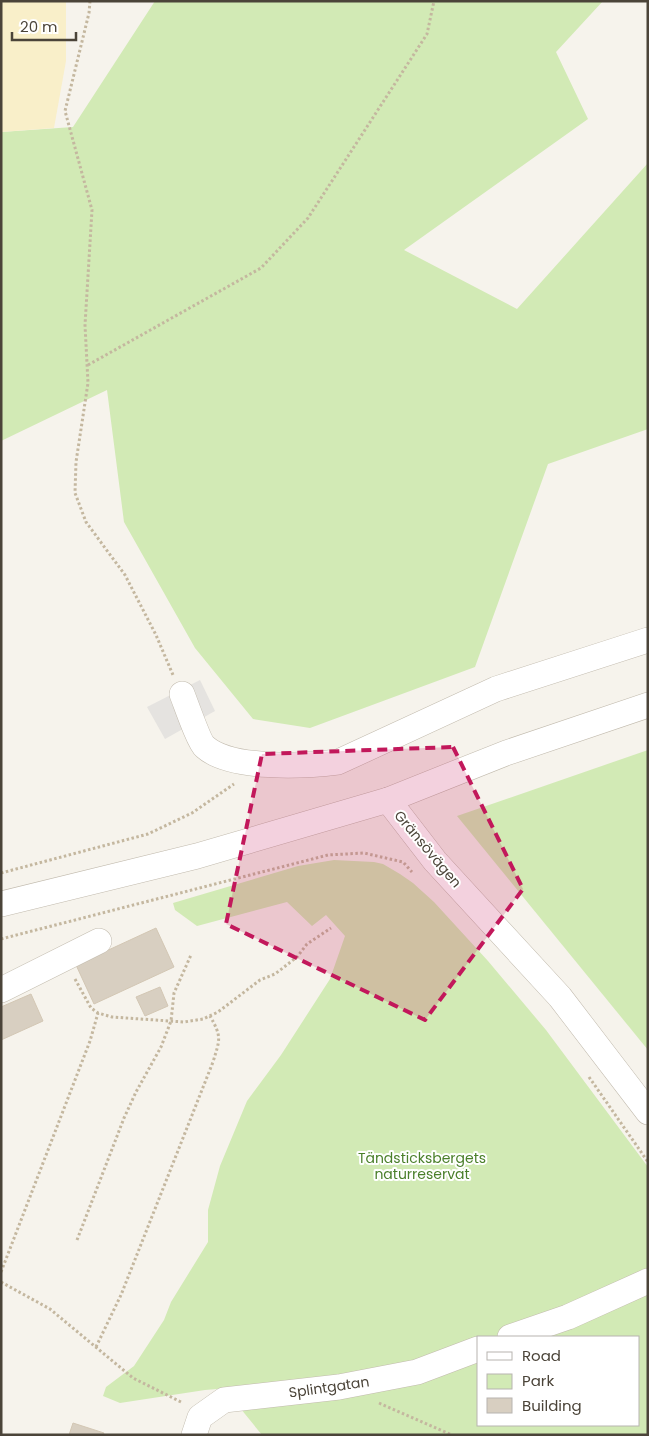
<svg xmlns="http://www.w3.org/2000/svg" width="649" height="1436" font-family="Poppins,sans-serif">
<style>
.green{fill:#d2eab5;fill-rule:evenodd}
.sand{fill:#f9efc9}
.parking{fill:#e5e3e0}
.building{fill:#d8cfc1;stroke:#d3c7b4}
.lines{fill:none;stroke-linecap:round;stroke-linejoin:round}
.minor-casing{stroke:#c2bbae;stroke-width:26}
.path{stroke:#c4b79f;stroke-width:3;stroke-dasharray:2.5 2.5;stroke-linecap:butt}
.minor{stroke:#fff;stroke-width:25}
.marked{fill:#c2185b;fill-opacity:0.2;stroke:#c2185b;stroke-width:4;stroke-dasharray:10 6;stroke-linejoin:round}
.labels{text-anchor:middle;stroke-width:4;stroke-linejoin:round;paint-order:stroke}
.street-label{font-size:14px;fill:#4b4439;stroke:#fff}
.park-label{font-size:14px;fill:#4a7f2a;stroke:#fff}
</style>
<rect width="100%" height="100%" fill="#f6f3ec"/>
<!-- green -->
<g class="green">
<polygon points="155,1 603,1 556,52 588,119 404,250 517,309 648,163 648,429 548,464 475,667 310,728 253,719 195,648 124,522 107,390 1,441 1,132 73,127"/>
<polygon points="648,750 648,1050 457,816"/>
<path d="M 334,860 L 374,862 L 383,864 L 400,874 L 413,883 L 434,902 L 488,961 L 546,1030 L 648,1167 L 648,1435 L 262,1435 L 236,1403 L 241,1387 L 205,1390 L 120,1403 L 103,1396 L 106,1387 L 134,1366 L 164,1320 L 171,1302 L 208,1242 L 208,1210 L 220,1166 L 247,1101 L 281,1055 L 330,979 L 345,936 L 326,915 L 312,926 L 287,902 L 197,926 L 175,910 L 173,903 L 298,866 ZM 478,1337 L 638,1337 L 638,1425 L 478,1425 Z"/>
</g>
<!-- sand -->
<polygon class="sand" points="1,1 66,1 66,61 54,128 1,132"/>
<!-- parking -->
<polygon class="parking" points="200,680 215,711 165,739 147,707"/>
<!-- building -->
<g class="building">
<polygon points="156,928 174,967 94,1004 76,965"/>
<polygon points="160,987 168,1006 145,1016 136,997"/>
<polygon points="31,994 43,1021 1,1040 1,1007"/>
<polygon points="73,1423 104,1433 103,1435 69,1435"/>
</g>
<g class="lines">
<!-- minor casing -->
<g class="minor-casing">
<g id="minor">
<path d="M 182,694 C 186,704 199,742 205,747 C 231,770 305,766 338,762 L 496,689 L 648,640"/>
<polyline points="388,800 435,861 560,997 648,1112"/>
<polyline points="1,904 197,856 388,800 506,753 648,705"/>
<polyline points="1,990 99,941"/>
<polyline points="510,1337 568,1317 648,1281"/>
<polyline points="194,1435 200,1417 224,1400 339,1387 417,1372 478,1349"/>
</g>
</g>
<!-- path -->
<g class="path">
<polyline points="90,1 89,13 65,111 92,210 85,325 88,383 76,462 75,493 86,522 125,575 156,635 173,675"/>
<polyline points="88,365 261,268 308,218 427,34 434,1"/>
<polyline points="1,873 148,834 192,813 234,784"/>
<polyline points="1,939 328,855 364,853 403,862 412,872"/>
<polyline points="75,979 91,1008 98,1013 112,1017 184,1022 203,1019 218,1012 260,980 275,974 297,957 307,944 331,928"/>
<polyline points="589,1077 648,1162"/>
<polyline points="77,1240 124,1118 136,1092 161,1047 171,1021 174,993 191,955"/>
<polyline points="1,1272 90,1041 98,1013"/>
<polyline points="1,1282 50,1309 133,1378 183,1403"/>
<path d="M 96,1347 L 121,1295 L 213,1062 C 220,1039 222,1037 210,1016"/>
<polyline points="379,1403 452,1435"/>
</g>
<!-- minor -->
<use href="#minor" class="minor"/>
</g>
<!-- marked area -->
<path class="marked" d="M 453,747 L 523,889 L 425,1020 L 226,924 L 262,754 Z"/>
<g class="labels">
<!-- street labels -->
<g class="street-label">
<text transform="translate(428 849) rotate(50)" y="5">Gränsövägen</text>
<text transform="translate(329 1387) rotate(-8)" y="5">Splintgatan</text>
</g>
<!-- park labels -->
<g class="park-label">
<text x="422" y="1163">Tändsticksbergets<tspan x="422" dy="16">naturreservat</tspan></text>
</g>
</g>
<!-- border -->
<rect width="649" height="1436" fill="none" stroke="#4b4439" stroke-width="5"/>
<!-- legend -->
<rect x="477" y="1336" width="162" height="90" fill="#ffffff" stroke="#b7b4b0"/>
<rect x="487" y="1352" width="25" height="8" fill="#ffffff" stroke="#b7b4b0"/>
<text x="522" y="1361" font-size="15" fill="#4b4439">Road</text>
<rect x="487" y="1374" width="25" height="15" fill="#d2eab5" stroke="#b7b4b0"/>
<text x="522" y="1386" font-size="15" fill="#4b4439">Park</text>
<rect x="487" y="1398" width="25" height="15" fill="#d8cfc1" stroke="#b7b4b0"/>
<text x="522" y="1411" font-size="15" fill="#4b4439">Building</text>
<!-- scale -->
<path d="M12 32v8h64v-8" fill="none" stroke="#4b4439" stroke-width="2.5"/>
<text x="20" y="32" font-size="15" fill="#4b4439" stroke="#ffffff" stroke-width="4" paint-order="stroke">20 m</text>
</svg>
